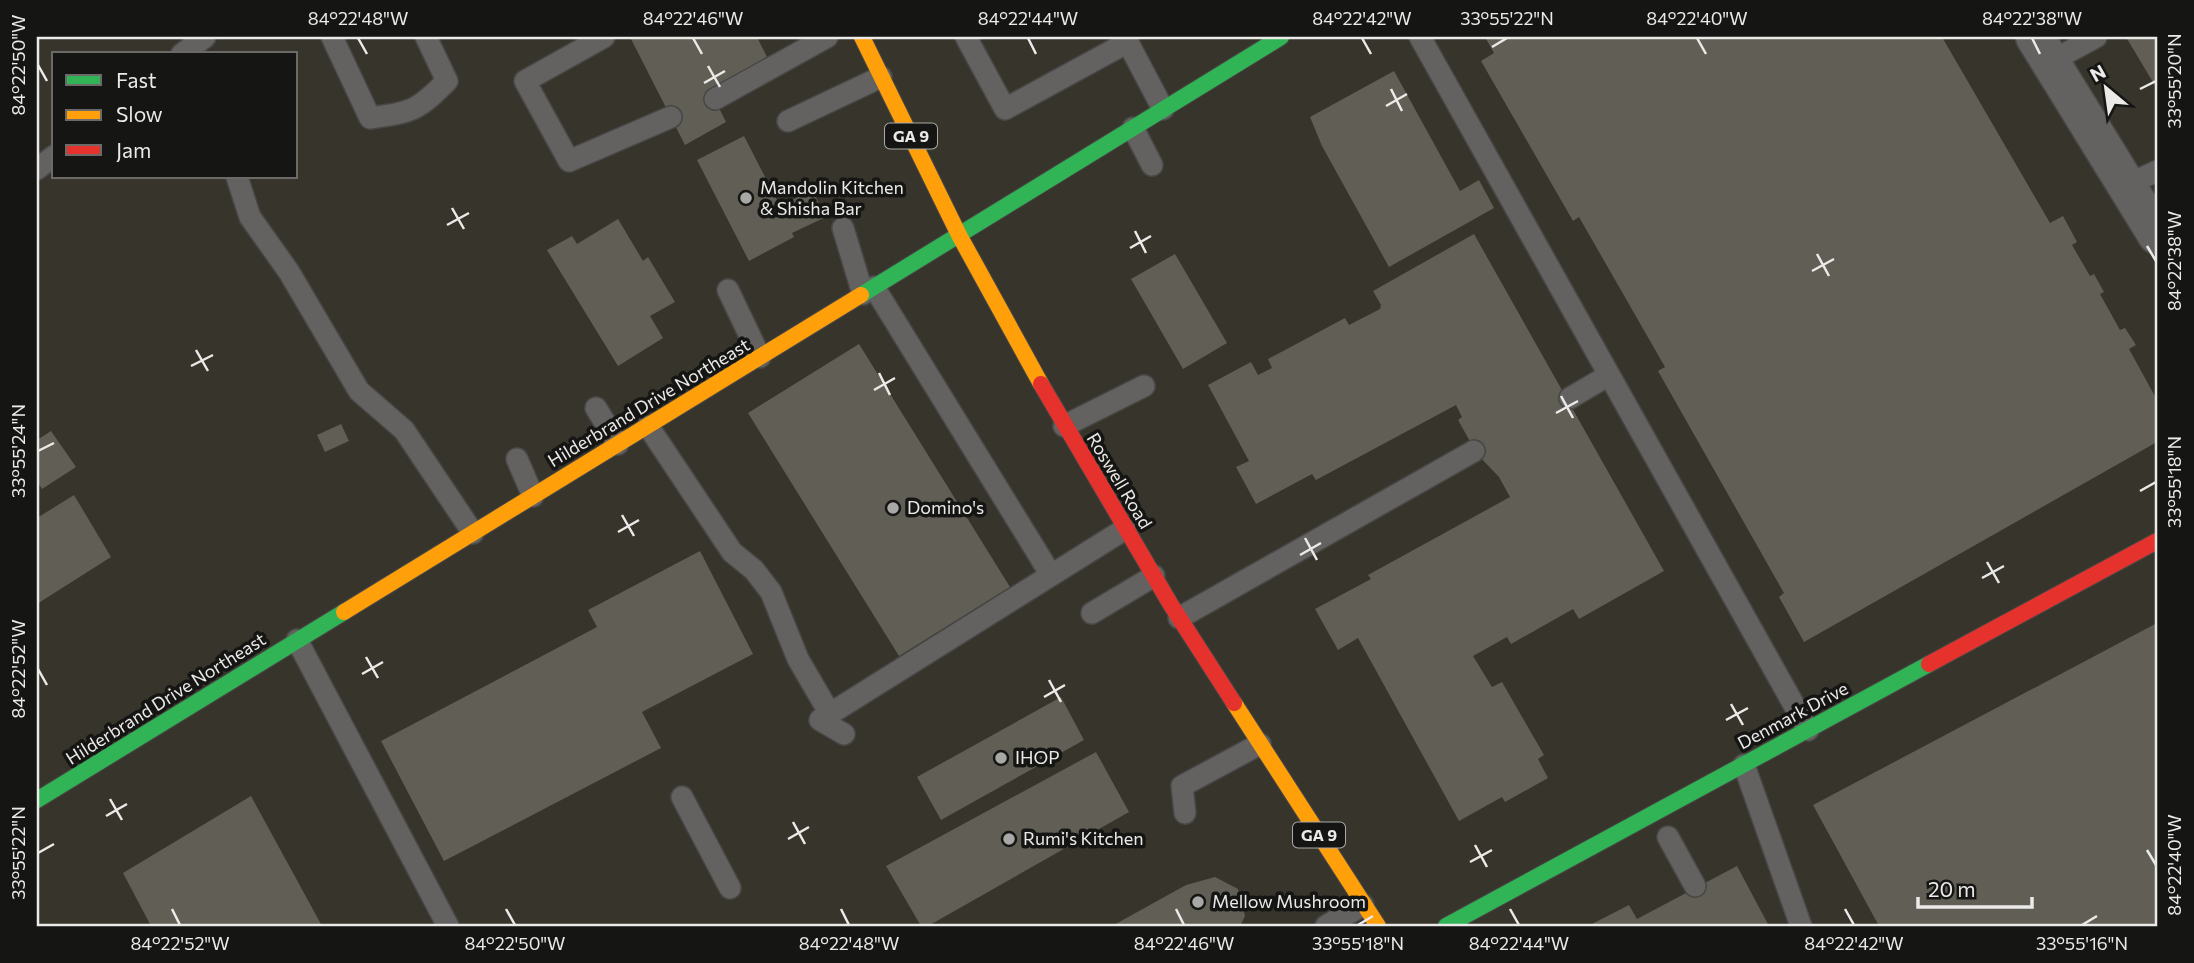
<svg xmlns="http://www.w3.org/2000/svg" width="2194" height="963" font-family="Commissioner,sans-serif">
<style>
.built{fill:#36342b;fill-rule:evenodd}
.building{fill:#615f55}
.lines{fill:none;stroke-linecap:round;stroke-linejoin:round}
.lane-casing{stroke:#474745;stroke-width:24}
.street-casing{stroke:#474745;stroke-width:41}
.fast-casing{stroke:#474745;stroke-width:18}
.slow-casing{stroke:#474745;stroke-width:18}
.jam-casing{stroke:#474745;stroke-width:18}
.lane{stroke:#636261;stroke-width:21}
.street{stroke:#636261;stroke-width:38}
.fast{stroke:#30b455;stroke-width:16}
.slow{stroke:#ff9f0a;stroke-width:16}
.jam{stroke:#e5322d;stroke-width:16}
.ticks{fill:none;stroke:#ebeae8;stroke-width:2.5}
.poi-dot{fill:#a8a8a6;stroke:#151513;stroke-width:2.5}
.labels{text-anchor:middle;stroke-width:7;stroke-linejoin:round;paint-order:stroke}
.shield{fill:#151513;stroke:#abaaa8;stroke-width:2}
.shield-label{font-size:16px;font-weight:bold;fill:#ebeae8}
.poi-label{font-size:18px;fill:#ebeae8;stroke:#151513;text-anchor:start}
.street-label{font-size:18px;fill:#ebeae8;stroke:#151513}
.neatline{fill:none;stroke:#ebeae8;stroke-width:2.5}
.ticks-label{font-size:18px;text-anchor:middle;fill:#ebeae8}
</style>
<rect width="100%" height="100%" fill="#2d2c2a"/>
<!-- built -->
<path class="built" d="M 37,37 L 2157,37 L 2157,926 L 37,926 ZM 54,54 L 296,54 L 296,177 L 54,177 Z"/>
<!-- building -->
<g class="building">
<polygon points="630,37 757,37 770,63 711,92 726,122 685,145"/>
<polygon points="1485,37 1942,37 2050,223 2063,216 2077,242 2072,245 2090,276 2094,274 2104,292 2100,294 2120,330 2125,328 2136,345 2129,349 2157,400 2157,442 1804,642 1779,597 1784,593 1658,371 1665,367 1579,217 1573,221 1481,61 1494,53"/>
<polygon points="2126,37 2157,37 2157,89"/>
<polygon points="1394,71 1460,191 1479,180 1494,208 1389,267 1322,146 1310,117"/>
<polygon points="744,136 780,206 812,190 826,217 792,233 794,237 749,261 697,160"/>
<polygon points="618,219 643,261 648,257 675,302 650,316 663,338 618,366 547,250 572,236 577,244"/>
<polygon points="1474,234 1664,571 1579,619 1573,609 1511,644 1507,637 1473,656 1492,687 1502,682 1544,755 1538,759 1548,778 1505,802 1502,797 1459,821 1358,638 1338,650 1315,609 1371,579 1368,575 1510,497 1499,477 1477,454 1458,420 1462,417 1456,405 1316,480 1312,474 1256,504 1236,467 1249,461 1208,385 1251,362 1258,375 1272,368 1268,359 1345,318 1349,325 1380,309 1381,305 1373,291"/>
<polygon points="1175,254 1227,343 1183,369 1131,279"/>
<polygon points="859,344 1010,587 899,656 748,413"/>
<polygon points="341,424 349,441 325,452 317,435"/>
<polygon points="51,431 76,467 42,489 37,481 37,440"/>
<polygon points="74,495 111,557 37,604 37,518"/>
<polygon points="700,551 753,654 642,712 661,748 444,861 381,741 597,627 588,610"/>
<polygon points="2157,623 2157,926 1879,926 1813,805"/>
<polygon points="1061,697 1084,740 941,820 917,777"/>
<polygon points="1096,752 1129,812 928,926 921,926 886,866"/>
<polygon points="251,796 322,926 151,926 123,873"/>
<polygon points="1737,866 1769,926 1588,926 1629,905 1637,919"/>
<polygon points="1215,877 1238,889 1245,916 1240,926 1112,926 1186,885"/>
</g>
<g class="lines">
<!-- lane casing -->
<g class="lane-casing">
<g id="lane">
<path d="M 332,37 L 370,118 C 412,112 416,112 447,81 L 426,37"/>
<polyline points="604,37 525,81 569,161 671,117"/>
<polyline points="966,37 1005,109 1128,42"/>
<polyline points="1125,37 1163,109"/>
<polyline points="1420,37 1808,730"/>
<polyline points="182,54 205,37"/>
<polyline points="2050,62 2096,37"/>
<polyline points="715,99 827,37"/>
<polyline points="788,121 881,77"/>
<polyline points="1133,128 1152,165"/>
<polyline points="37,169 54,156"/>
<polyline points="237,177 250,217 289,272 359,391 404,430 473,533"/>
<polyline points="2127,185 2157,171"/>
<polyline points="843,228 863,294"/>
<polyline points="874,287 1051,575"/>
<polyline points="728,290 760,357"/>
<polyline points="1570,398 1609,375"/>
<polyline points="596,408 618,444"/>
<polyline points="648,426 732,552 754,570 771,592 798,659 830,714"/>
<polyline points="1064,426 1144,386"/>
<polyline points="517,459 533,496"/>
<polyline points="1092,613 1154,576"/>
<polyline points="1179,618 1474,451"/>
<polyline points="297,640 448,926"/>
<polyline points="844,734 820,720 1125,529"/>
<polyline points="1744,765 1801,926"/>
<polyline points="682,797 730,888"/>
<polyline points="1185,813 1182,786 1260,744"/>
<polyline points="1668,837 1695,886"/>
<polyline points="1326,926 1363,905"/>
</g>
</g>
<!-- street casing -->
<g class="street-casing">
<polyline id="street" points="2035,37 2157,235"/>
</g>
<!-- fast casing -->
<g class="fast-casing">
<g id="fast">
<polyline points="861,295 1281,37"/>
<polyline points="37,800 344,612"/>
<polyline points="1446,926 1929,664"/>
</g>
</g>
<!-- slow casing -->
<g class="slow-casing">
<g id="slow">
<polyline points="862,37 959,235 1041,384"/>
<polyline points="344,612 861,295"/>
<polyline points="1234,703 1378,926"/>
</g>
</g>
<!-- jam casing -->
<g class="jam-casing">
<g id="jam">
<polyline points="1041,384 1171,605 1234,703"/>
<polyline points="1929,664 2157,541"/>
</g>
</g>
<!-- lane -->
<use href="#lane" class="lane"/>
<!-- street -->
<use href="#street" class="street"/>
<!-- fast -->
<use href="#fast" class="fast"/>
<!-- slow -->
<use href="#slow" class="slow"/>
<!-- jam -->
<use href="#jam" class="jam"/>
</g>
<!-- ticks -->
<path class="ticks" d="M 358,38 L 367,54M 693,38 L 702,54M 1028,38 L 1036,54M 1362,38 L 1371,54M 1697,38 L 1706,54M 2032,38 L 2040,54M 1492,47 L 1507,38M 38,65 L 47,81M 708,66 L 720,87M 704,83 L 725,71M 1391,89 L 1402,111M 2140,89 L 2156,81M 1386,106 L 1407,94M 452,208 L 464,229M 447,225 L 469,213M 1135,231 L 1146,253M 2147,246 L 2156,261M 1130,248 L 1151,236M 1817,254 L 1829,276M 1812,271 L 1834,259M 196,350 L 208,371M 191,366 L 213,355M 879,373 L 890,395M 874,390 L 895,378M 1561,396 L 1573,418M 1556,413 L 1578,401M 38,451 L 54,443M 2140,491 L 2156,482M 622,515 L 634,536M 618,532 L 639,520M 1305,538 L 1317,560M 1300,555 L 1321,543M 1987,562 L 1999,583M 1982,578 L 2004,566M 366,657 L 378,678M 38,669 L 47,685M 362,674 L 383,662M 1049,680 L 1061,702M 1044,697 L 1065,685M 1731,704 L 1743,725M 1726,720 L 1748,708M 110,799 L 122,820M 106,816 L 127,804M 793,822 L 805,844M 788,839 L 809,827M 1475,845 L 1487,867M 2147,850 L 2156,865M 38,853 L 54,844M 1470,862 L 1492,850M 172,909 L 180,925M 506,909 L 515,925M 841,909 L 849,925M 1176,909 L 1184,925M 1510,909 L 1519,925M 1845,909 L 1854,925M 1358,925 L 1373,916M 2082,925 L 2097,916"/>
<!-- markers -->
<g class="poi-dot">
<circle cx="746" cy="198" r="7"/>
<circle cx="893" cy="508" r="7"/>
<circle cx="1001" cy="758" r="7"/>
<circle cx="1009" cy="839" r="7"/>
<circle cx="1198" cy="902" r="7"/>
</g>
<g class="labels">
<!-- shield labels -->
<g class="shield">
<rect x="885" y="123.5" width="52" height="25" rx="5"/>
<rect x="1293" y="822.5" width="52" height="25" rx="5"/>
</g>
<g class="shield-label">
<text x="911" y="142">GA 9</text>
<text x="1319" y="841">GA 9</text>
</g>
<!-- poi labels -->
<g class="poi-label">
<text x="760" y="194">Mandolin Kitchen<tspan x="760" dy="21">&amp; Shisha Bar</tspan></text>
<text x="907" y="514">Domino's</text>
<text x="1015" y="764">IHOP</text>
<text x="1023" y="845">Rumi's Kitchen</text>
<text x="1212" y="908">Mellow Mushroom</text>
</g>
<!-- street labels -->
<g class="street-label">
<text transform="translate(649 403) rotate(-31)" y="6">Hilderbrand Drive Northeast</text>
<text transform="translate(1119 481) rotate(59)" y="6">Roswell Road</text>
<text transform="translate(166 699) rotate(-32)" y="6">Hilderbrand Drive Northeast</text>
<text transform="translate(1793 716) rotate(-28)" y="6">Denmark Drive</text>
</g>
</g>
<!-- border -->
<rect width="2194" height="963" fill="none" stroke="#151513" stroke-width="77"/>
<!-- legend -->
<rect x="52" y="52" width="245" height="126" fill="#151513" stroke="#6b6a68" stroke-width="2"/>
<rect x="66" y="75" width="35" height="10" fill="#30b455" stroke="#6b6a68" stroke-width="2"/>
<text x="116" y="88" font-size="21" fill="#ebeae8">Fast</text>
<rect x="66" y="110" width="35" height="10" fill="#ff9f0a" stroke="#6b6a68" stroke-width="2"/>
<text x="116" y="122" font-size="21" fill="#ebeae8">Slow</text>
<rect x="66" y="145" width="35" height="10" fill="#e5322d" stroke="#6b6a68" stroke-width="2"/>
<text x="116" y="158" font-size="21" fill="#ebeae8">Jam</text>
<!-- north arrow -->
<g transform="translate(2106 88) rotate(331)" stroke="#151513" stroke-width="5" paint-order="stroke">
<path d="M0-5L12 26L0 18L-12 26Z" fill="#ebeae8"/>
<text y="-10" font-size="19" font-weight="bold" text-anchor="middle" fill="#ebeae8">N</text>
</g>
<!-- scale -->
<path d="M1918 897v10h114v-10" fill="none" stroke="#ebeae8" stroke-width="3.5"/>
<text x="1928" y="897" font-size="21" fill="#ebeae8" stroke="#151513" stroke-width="5" paint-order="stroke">20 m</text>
<rect x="38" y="38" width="2118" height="887" class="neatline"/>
<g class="ticks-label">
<text x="358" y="25">84°22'48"W</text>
<text x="693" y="25">84°22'46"W</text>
<text x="1028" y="25">84°22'44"W</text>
<text x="1362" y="25">84°22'42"W</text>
<text x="1507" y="25">33°55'22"N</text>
<text x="1697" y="25">84°22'40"W</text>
<text x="2032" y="25">84°22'38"W</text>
<text transform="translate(19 65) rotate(-90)" y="6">84°22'50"W</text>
<text transform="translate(2175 81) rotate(-90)" y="6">33°55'20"N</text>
<text transform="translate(2175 261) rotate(-90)" y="6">84°22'38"W</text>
<text transform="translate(19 451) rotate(-90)" y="6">33°55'24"N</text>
<text transform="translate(2175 482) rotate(-90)" y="6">33°55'18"N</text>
<text transform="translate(19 669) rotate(-90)" y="6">84°22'52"W</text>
<text transform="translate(19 853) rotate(-90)" y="6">33°55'22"N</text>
<text transform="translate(2175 865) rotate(-90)" y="6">84°22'40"W</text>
<text x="180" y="950">84°22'52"W</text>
<text x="515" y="950">84°22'50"W</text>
<text x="849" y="950">84°22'48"W</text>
<text x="1184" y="950">84°22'46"W</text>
<text x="1358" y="950">33°55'18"N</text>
<text x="1519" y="950">84°22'44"W</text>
<text x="1854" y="950">84°22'42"W</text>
<text x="2082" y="950">33°55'16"N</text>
</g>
</svg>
